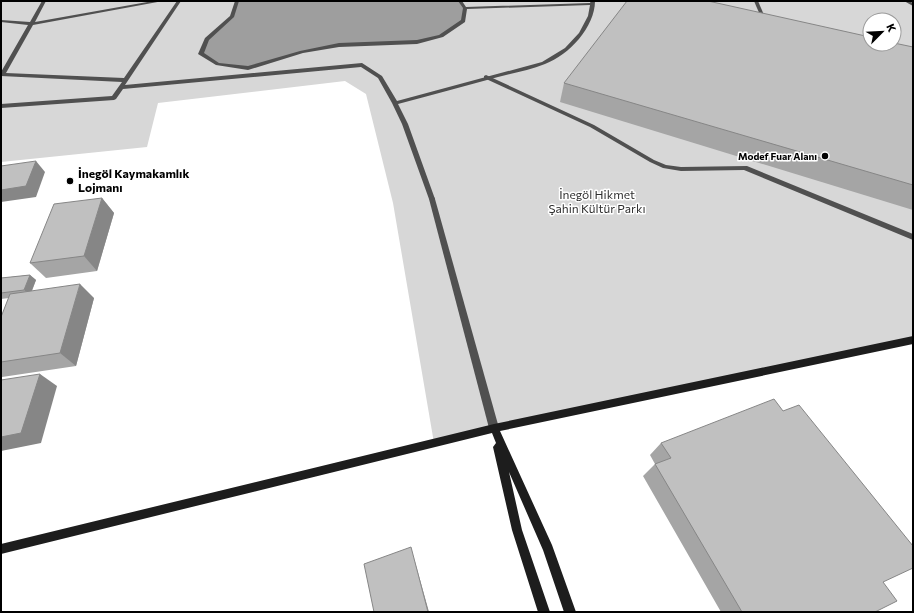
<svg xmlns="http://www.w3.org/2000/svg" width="914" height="613" font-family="Commissioner,sans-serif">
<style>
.green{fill:#d7d7d7;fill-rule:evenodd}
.water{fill:#9e9e9e}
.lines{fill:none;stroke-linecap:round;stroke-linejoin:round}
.service{fill:#505050;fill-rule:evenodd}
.pedestrian{fill:#505050;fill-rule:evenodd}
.minor{fill:#505050;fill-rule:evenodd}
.secondary{fill:#1d1d1d;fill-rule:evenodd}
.wall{fill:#a5a5a5}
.shaded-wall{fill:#868686}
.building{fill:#c0c0c0;stroke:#868686}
.poi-dot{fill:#000;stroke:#fff;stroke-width:1.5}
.labels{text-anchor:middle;stroke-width:3;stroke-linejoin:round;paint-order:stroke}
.far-poi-label{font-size:10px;font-weight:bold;fill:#000;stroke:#fff;text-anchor:end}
.poi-label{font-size:12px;font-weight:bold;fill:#000;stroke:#fff;text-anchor:start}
.park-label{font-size:12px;fill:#2e2e2e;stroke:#fff}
</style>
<rect width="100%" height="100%" fill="#fff"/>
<!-- green -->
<path class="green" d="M 1,1 L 913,1 L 913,340 L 434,443 L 393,203 L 366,94 L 345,81 L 158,103 L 147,147 L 1,162 ZM 870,20 L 894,20 L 894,44 L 870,44 Z"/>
<!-- water -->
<polygon class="water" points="237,1 460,1 465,8 463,21 441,36 417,42 339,45 302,52 248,68 218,64 201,54 207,39 232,17"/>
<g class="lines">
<!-- service -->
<g class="service">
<polygon points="904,1 909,1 913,3 913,6"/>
<polygon points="486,75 594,125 654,160 666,165 681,167 747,166 913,234 913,240 744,170 681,171 663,168 650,162 590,127 484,78 484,76"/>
</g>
<!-- pedestrian -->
<path class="pedestrian" d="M 42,1 L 46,1 L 35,22 L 153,1 L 163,1 L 33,25 L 6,73 L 124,78 L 177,1 L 181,1 L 125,85 L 362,63 L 382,76 L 397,101 L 542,62 L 565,48 L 579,33 L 588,16 L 590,5 L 467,9 L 465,22 L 443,37 L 417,44 L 339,47 L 303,53 L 248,70 L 216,65 L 198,54 L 205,38 L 230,16 L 235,1 L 239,1 L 234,17 L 209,40 L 204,53 L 219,63 L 248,66 L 300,51 L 339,43 L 417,40 L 439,35 L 461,20 L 463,8 L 458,1 L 462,1 L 466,7 L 590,3 L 591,1 L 595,1 C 595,27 569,55 545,64 C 530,70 514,73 498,77 C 465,86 432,95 398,104 L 408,124 L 435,199 L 432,201 L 429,199 L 402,124 L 392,103 L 378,78 L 361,67 L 123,89 L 116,99 L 114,100 L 1,108 L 1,104 L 112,96 L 122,82 L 1,76 L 1,72 L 28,25 L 1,22 L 1,20 L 30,22 Z"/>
<!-- minor -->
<g class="minor">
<polygon points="754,1 758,1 767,22 767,23 763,22"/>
<polygon points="430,197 434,197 435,199 499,428 497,431 494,432 491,431 489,428 429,199"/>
</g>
<!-- secondary -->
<polygon class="secondary" points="913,336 913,344 500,431 552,545 576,612 564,612 543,550 509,472 522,530 550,612 538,612 512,530 493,447 496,443 492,433 1,554 1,544 494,424"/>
</g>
<!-- wall -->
<g class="wall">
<polygon points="913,47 913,210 560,102 564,83"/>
<polygon points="102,198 114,213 97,271 46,278 30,263"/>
<polygon points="30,275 36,280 32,291 94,298 76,366 2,377 1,377 1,317 9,298 1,299 1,278"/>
<polygon points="661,443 883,582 875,612 721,612 643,476 655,464 650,455"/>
</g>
<!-- shaded-wall -->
<g class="shaded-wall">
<polygon points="36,161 45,172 36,197 1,202 1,190"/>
<polygon points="102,198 114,213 97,271 84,256"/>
<polygon points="30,275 36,280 30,295 24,290"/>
<polygon points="80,284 94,298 76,366 60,353"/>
<polygon points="40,374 57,386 41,443 1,451 1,437"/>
<polygon points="411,547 412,551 429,612 428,612"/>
</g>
<!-- building -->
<g class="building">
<polygon points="627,1 708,1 870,37 870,44 894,44 894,43 913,47 913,185 564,83"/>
<polygon points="36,161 26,186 1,190 1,166"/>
<polygon points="102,198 84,256 30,263 54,204"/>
<polygon points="30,275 24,290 1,293 1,278"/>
<polygon points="80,284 60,353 1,362 1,317 10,294"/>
<polygon points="40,374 21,433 1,437 1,380"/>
<polygon points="774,399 783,411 799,405 913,546 913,568 883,582 897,601 875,612 742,612 655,464 671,458 661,443"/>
<polygon points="411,547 428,612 374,612 364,564"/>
</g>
<!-- markers -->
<g class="poi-dot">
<circle cx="825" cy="156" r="4"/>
<circle cx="70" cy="181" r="4"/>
</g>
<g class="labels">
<!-- far-poi labels -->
<g class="far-poi-label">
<text x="817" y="160">Modef Fuar Alanı</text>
</g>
<!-- poi labels -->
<g class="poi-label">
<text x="78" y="178">İnegöl Kaymakamlık<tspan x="78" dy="14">Lojmanı</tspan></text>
</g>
<!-- park labels -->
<g class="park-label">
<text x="597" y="199">İnegöl Hikmet<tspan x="597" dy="14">Şahin Kültür Parkı</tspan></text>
</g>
</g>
<!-- border -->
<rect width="914" height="613" fill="none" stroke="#000000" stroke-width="4"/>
<!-- north arrow -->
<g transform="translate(882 32) rotate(66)"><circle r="19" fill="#ffffff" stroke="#999999"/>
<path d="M0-3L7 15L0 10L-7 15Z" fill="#000000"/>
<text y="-6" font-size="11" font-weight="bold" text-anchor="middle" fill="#000000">K</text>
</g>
</svg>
